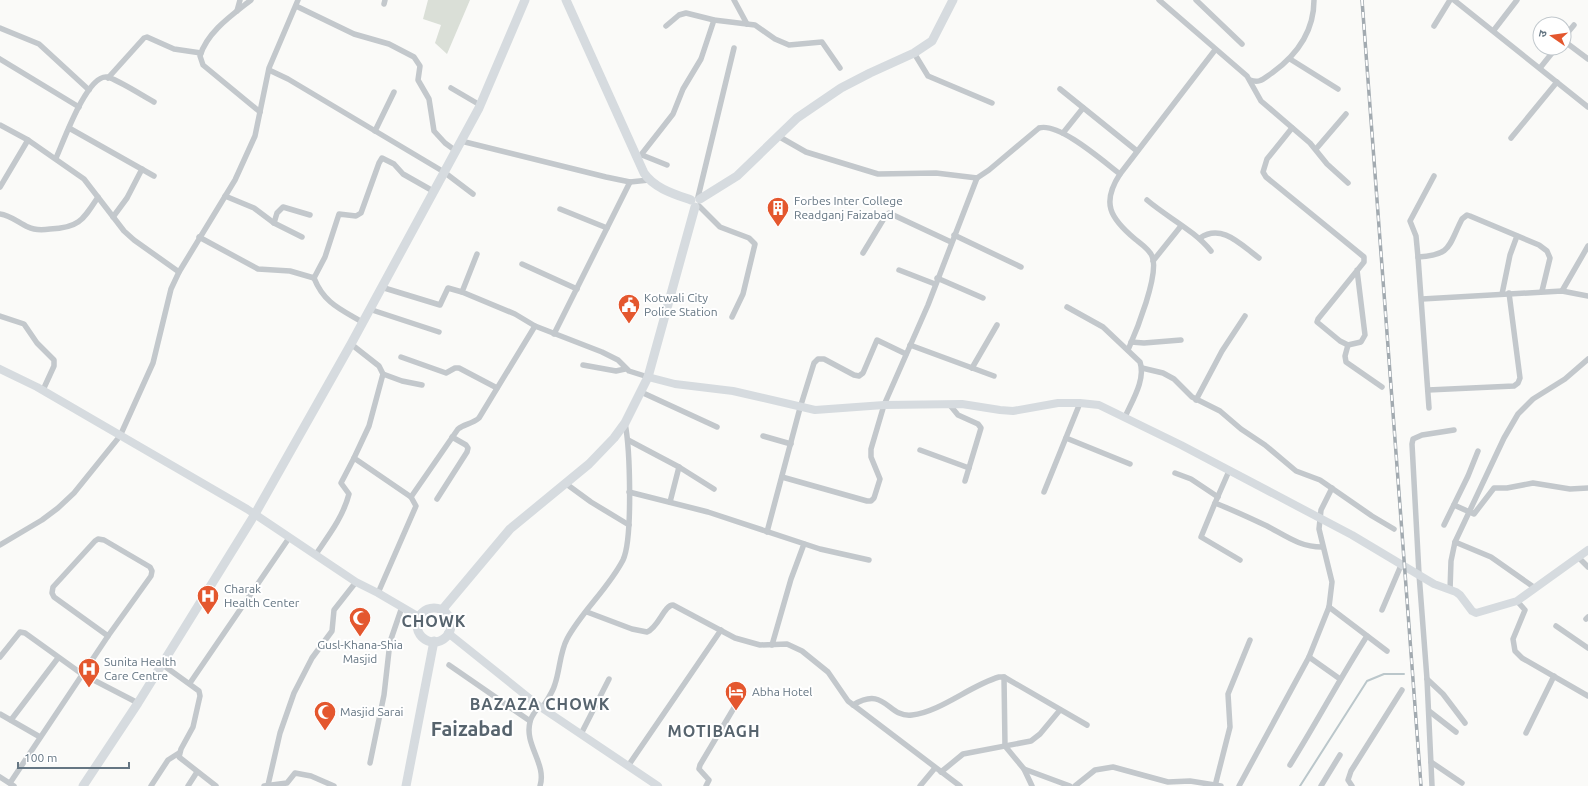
<svg xmlns="http://www.w3.org/2000/svg" width="1588" height="786" font-family="Ubuntu,'Noto Sans Devanagari',sans-serif">
<style>
.green{fill:#dadfd7}
.lines{fill:none;stroke-linecap:round;stroke-linejoin:round}
.stream{stroke:#bbc7cb;stroke-width:2}
.street{stroke:#c3c8cc;stroke-width:5.5}
.secondary{stroke:#d6dbdf;stroke-width:8}
.primary{stroke:#d6dbdf;stroke-width:9}
.rail-casing{stroke:#a2aab0;stroke-width:3.5}
.rail{stroke:#fff;stroke-width:2;stroke-dasharray:6;stroke-linecap:butt}
.labels{text-anchor:middle;stroke-width:4;stroke-linejoin:round;paint-order:stroke}
.poi-label{font-size:12px;fill:#657683;stroke:#fff;text-anchor:start}
.district-label{font-size:16px;font-weight:bold;letter-spacing:1px;fill:#57646e;stroke:#fff}
.town-label{font-size:20px;font-weight:bold;fill:#57646e;stroke:#fff}
</style>
<rect width="100%" height="100%" fill="#fafaf8"/>
<!-- green -->
<polygon class="green" points="428,0 470,0 447,54 435,43 441,25 423,19"/>
<g class="lines">
<!-- stream -->
<polyline class="stream" points="1300,786 1367,681 1384,674 1404,674"/>
<!-- street -->
<g class="street">
<path d="M 251,0 C 232,15 207,32 200,56 L 203,65 L 260,112"/>
<polyline points="734,0 747,24"/>
<polyline points="1159,0 1247,76 1261,101 1310,143 1327,164 1348,183"/>
<polyline points="1196,0 1242,44"/>
<polyline points="1454,0 1588,107"/>
<polyline points="384,4 385,0"/>
<polyline points="296,6 354,34 389,44 414,57 420,66 418,80 429,99 434,131 445,143 456,151"/>
<polyline points="237,11 240,0"/>
<polyline points="666,26 679,15 686,13 714,20 755,25 775,39 789,45 822,42 840,68"/>
<polyline points="1434,26 1450,0"/>
<polyline points="0,28 39,44 89,90"/>
<polyline points="1494,30 1517,0"/>
<polyline points="1564,37 1574,25"/>
<polyline points="1564,41 1588,59"/>
<polyline points="914,53 928,76 992,103"/>
<polyline points="0,59 79,107"/>
<polyline points="1290,59 1338,89"/>
<polyline points="1540,68 1556,48"/>
<polyline points="269,70 288,79 444,172 473,194"/>
<polyline points="108,78 144,38 147,37 174,49 201,53"/>
<path d="M 1250,80 C 1260,84 1264,78 1272,73 C 1297,55 1314,32 1314,0"/>
<polyline points="451,88 480,105"/>
<polyline points="1060,89 1137,151"/>
<polyline points="0,125 28,140 84,179 124,231 134,240 179,272"/>
<polyline points="69,128 154,176"/>
<polyline points="1292,128 1267,159 1263,172 1266,177 1364,257 1364,262 1318,319 1317,322 1340,341 1348,345 1361,342 1365,335 1357,270"/>
<polyline points="375,131 394,92"/>
<polyline points="1063,133 1083,108"/>
<path d="M 778,136 L 806,152 L 878,174 L 936,173 L 977,178 L 989,170 L 1039,128 C 1059,122 1104,162 1120,174 C 1101,203 1110,218 1135,239 C 1141,244 1149,249 1152,256 C 1160,273 1136,332 1128,350"/>
<polyline points="1511,138 1557,82"/>
<polyline points="461,141 606,177 630,182 649,180"/>
<polyline points="1316,149 1346,114"/>
<polyline points="642,155 667,165"/>
<path d="M 56,158 C 63,143 87,74 107,77 C 117,79 143,96 154,102"/>
<polyline points="637,160 673,114 683,89 701,59 714,20"/>
<polyline points="1120,174 1215,50"/>
<polyline points="0,187 28,140"/>
<polyline points="225,196 254,208 274,223 302,237"/>
<polyline points="698,197 734,48"/>
<path d="M 1147,200 C 1168,218 1194,230 1211,251"/>
<polyline points="699,206 720,227 749,238 755,244 743,294 732,317"/>
<polyline points="560,209 607,228"/>
<path d="M 0,214 C 10,215 19,223 28,227 C 34,230 43,230 50,229 C 79,228 83,220 98,197"/>
<polyline points="113,217 127,198 142,169"/>
<polyline points="274,223 277,213 283,207 310,215"/>
<polyline points="954,235 1021,267"/>
<polyline points="199,237 258,269 290,271 314,278 325,257 339,214 356,216 361,213 379,163 382,158 394,164 403,174 433,191"/>
<path d="M 1200,238 C 1222,223 1241,245 1259,258"/>
<polyline points="863,253 883,220 889,213 951,242"/>
<polyline points="477,254 462,292 515,314 535,326"/>
<path d="M 1418,257 C 1452,255 1448,246 1462,219 L 1467,215 L 1470,216 L 1539,245 L 1547,251 L 1550,258 L 1542,291"/>
<polyline points="1153,261 1181,226"/>
<polyline points="522,264 577,289"/>
<polyline points="899,270 935,284"/>
<path d="M 314,278 C 324,303 340,309 362,322"/>
<polyline points="937,278 983,298"/>
<polyline points="381,287 440,305 448,288 462,292"/>
<polyline points="1562,291 1588,246"/>
<polyline points="1502,294 1510,255 1517,236"/>
<polyline points="1422,299 1562,291 1588,296"/>
<path d="M 1067,307 L 1103,327 L 1140,362 C 1146,379 1132,401 1125,417"/>
<polyline points="369,309 439,332"/>
<polyline points="0,316 24,324 37,343 54,360 54,366 43,390"/>
<polyline points="554,334 630,182"/>
<polyline points="1131,342 1144,343 1181,340"/>
<polyline points="351,344 379,366 383,374 369,426 354,458 411,497 416,506 378,593"/>
<polyline points="910,345 994,376"/>
<polyline points="1348,345 1345,356 1346,362 1382,387"/>
<polyline points="401,357 446,373 455,368 459,368 497,388"/>
<polyline points="583,365 616,371 625,369"/>
<polyline points="972,368 997,325"/>
<polyline points="1142,368 1163,373 1174,379 1192,397 1220,411 1241,429 1265,445 1296,471 1320,480 1372,516 1394,529"/>
<polyline points="383,374 402,381 422,385"/>
<polyline points="1428,390 1514,386 1518,383 1520,378 1509,293"/>
<polyline points="641,392 717,427"/>
<polyline points="1196,400 1222,351 1245,316"/>
<polyline points="949,404 958,415 978,424 981,428 965,481"/>
<polyline points="1429,408 1418,257 1416,236 1410,221 1434,176"/>
<polyline points="763,436 791,444"/>
<polyline points="1066,438 1130,464"/>
<polyline points="628,440 679,467 714,489"/>
<polyline points="920,450 969,468"/>
<path d="M 1229,471 L 1215,503 C 1233,510 1250,518 1267,526 C 1286,536 1300,547 1322,547"/>
<polyline points="1175,473 1191,479 1218,497"/>
<polyline points="782,477 867,501 871,501 874,498 880,479 871,457 871,449 884,405 928,305 977,178"/>
<polyline points="565,483 591,502 629,525"/>
<polyline points="629,492 708,512 820,549 869,560"/>
<polyline points="1044,492 1080,403"/>
<path d="M 411,497 L 458,429 C 464,424 472,424 479,418 L 535,326 L 602,352 L 618,360 L 629,371 L 648,377"/>
<polyline points="437,499 467,452 468,448 466,445 452,437"/>
<polyline points="670,502 679,467"/>
<polyline points="1215,503 1201,537 1240,560"/>
<polyline points="1454,505 1474,514 1494,488 1507,488 1533,483 1570,489 1588,488"/>
<polyline points="1444,525 1468,476 1478,451"/>
<polyline points="767,532 800,408 814,363 818,359 824,359 854,375 859,376 863,373 877,340 906,354"/>
<polygon points="98,539 104,540 150,567 152,571 151,576 108,636 54,597 52,593 53,587 95,541"/>
<polyline points="1455,542 1491,557 1535,588"/>
<polyline points="0,545 42,520 58,508 74,493 120,436 153,363 171,289 179,272 235,180 255,136 269,68 298,0"/>
<path d="M 316,554 C 329,535 343,517 349,494 L 341,483 L 354,458"/>
<polyline points="1578,557 1588,567"/>
<polyline points="1450,590 1451,561 1455,542 1504,438 1518,414 1533,399 1565,379 1588,359"/>
<polyline points="1517,601 1525,610 1513,639 1515,651 1522,658 1588,696"/>
<polyline points="1329,607 1387,651"/>
<polyline points="1382,610 1402,563"/>
<path d="M 587,612 L 632,629 L 647,632 C 659,627 664,605 673,605 L 735,638 L 760,645 L 787,644 L 802,651 L 828,672 L 848,701 L 960,786"/>
<polyline points="1586,619 1588,617"/>
<polyline points="1556,626 1588,648"/>
<polyline points="772,645 791,579 804,544"/>
<polyline points="0,657 20,632 25,633 82,674 138,703"/>
<polyline points="1309,657 1340,679"/>
<polyline points="163,665 199,691 200,696 193,727 181,749 179,757 216,786"/>
<polyline points="449,665 530,721"/>
<polyline points="1004,677 1005,746 1024,769 1032,786"/>
<polyline points="1427,679 1443,694 1465,723"/>
<polyline points="190,683 289,538"/>
<path d="M 853,705 C 886,685 887,718 912,715 C 940,712 971,685 999,677 L 1004,677 L 1087,725"/>
<path d="M 539,706 C 536,711 531,716 530,722 C 524,745 547,764 540,786"/>
<path d="M 542,708 C 547,700 553,692 555,684 C 560,669 560,652 567,639 C 582,611 608,589 623,560 C 633,539 630,448 625,423"/>
<polyline points="1429,711 1456,732"/>
<polyline points="0,714 40,737"/>
<polyline points="11,720 58,658"/>
<polyline points="1526,733 1554,676"/>
<polyline points="581,734 609,679"/>
<polyline points="1431,762 1462,783"/>
<polyline points="370,763 384,695 390,642 402,607"/>
<path d="M 1290,765 C 1317,722 1340,678 1367,636"/>
<polyline points="628,766 721,630"/>
<polyline points="1024,769 1070,786"/>
<polyline points="941,772 963,754 1031,741 1040,734 1060,710"/>
<polyline points="0,777 14,786"/>
<polyline points="10,783 108,636"/>
<polyline points="268,785 280,733 294,693 312,658 332,631 334,610 356,582"/>
<polyline points="151,786 168,760 179,753"/>
<polyline points="188,786 197,772"/>
<polyline points="264,786 287,783 295,773 311,776 334,786"/>
<polyline points="706,786 709,780 699,769 700,765 741,696"/>
<polyline points="920,786 935,768"/>
<polyline points="1075,786 1095,770 1113,767 1168,782 1190,781 1221,786"/>
<polyline points="1215,786 1230,727 1228,694 1250,640"/>
<polyline points="1239,786 1309,657 1329,607 1332,582 1319,529 1321,510 1332,488"/>
<polyline points="1321,786 1340,755"/>
<polyline points="1352,786 1348,780 1351,771 1402,690"/>
<polyline points="1432,786 1427,679 1419,574 1412,444 1413,439 1422,435 1454,430"/>
</g>
<!-- secondary -->
<g class="secondary">
<polyline points="0,369 37,387 247,509 356,582 378,593 419,617"/>
<polyline points="648,377 675,384 733,391 815,410 884,405 962,404 1000,410 1013,411 1058,403 1080,403 1099,405 1181,445 1352,535 1434,584 1456,592 1460,595 1472,611 1476,613 1517,601 1588,550"/>
<polyline points="448,633 539,706 658,786"/>
</g>
<!-- primary -->
<g class="primary">
<path d="M 566,0 L 644,173 C 654,188 674,194 691,200"/>
<polyline points="700,199 737,176 797,118 841,88 870,73 914,53 932,41 953,0"/>
<circle cx="434" cy="625" r="17"/>
<polyline points="442,610 510,529 589,464 614,438 625,423 648,377 695,207"/>
<polyline points="83,786 138,703 255,514 351,344 479,108 525,0"/>
<polyline points="406,786 434,641"/>
</g>
<!-- rail casing -->
<g class="rail-casing">
<polyline id="rail" points="1362,0 1421,786"/>
</g>
<!-- rail -->
<use href="#rail" class="rail"/>
</g>
<!-- icons -->
<defs>
<g id="building-pin" transform="scale(1.15)"><path d="M0 17L-7.5 6A9.5 9.5 0 1 1 7.5 6Z" fill="#e4572e" stroke="#fff"/><path d="M-4-6H4V6H1V3H-1V6H-4ZM-2.5-4.3h1.7v1.8h-1.7ZM.8-4.3h1.7v1.8H.8ZM-2.5-1h1.7V.8h-1.7ZM.8-1h1.7V.8H.8Z" fill="#fff"/></g>
<g id="civic-pin" transform="scale(1.15)"><path d="M0 17L-7.5 6A9.5 9.5 0 1 1 7.5 6Z" fill="#e4572e" stroke="#fff"/><path d="M-.6-6.5H3V-4.5H.6V-3L4-1V1h2V6H-6V1h2V-1L-.6-3ZM-1.2 2.5V6h2.4V2.5Z" fill="#fff"/></g>
<g id="hospital-pin" transform="scale(1.15)"><path d="M0 17L-7.5 6A9.5 9.5 0 1 1 7.5 6Z" fill="#e4572e" stroke="#fff"/><path d="M-5-5h3v3.5h4V-5h3V5h-3V1.5h-4V5h-3Z" fill="#fff"/></g>
<g id="mosque-pin" transform="scale(1.15)"><path d="M0 17L-7.5 6A9.5 9.5 0 1 1 7.5 6Z" fill="#e4572e" stroke="#fff"/><path d="M3.5-4.9A6 6 0 1 0 3.5 4.9A5 5 0 1 1 3.5-4.9Z" fill="#fff"/></g>
<g id="hotel-pin" transform="scale(1.15)"><path d="M0 17L-7.5 6A9.5 9.5 0 1 1 7.5 6Z" fill="#e4572e" stroke="#fff"/><path d="M-6-4.5h1.5V1H6V5H4.5V3h-9V5H-6ZM-4 0a1.8 1.8 0 1 1 3.6 0ZM.5 0V-2.5h3Q6-2.5 6 0Z" fill="#fff"/></g>
</defs>
<g fill-rule="evenodd">
<use href="#building-pin" x="778" y="208"/>
<use href="#civic-pin" x="629" y="305"/>
<use href="#hospital-pin" x="208" y="596"/>
<use href="#mosque-pin" x="360" y="618"/>
<use href="#hospital-pin" x="89" y="669"/>
<use href="#hotel-pin" x="736" y="692"/>
<use href="#mosque-pin" x="325" y="712"/>
</g>
<g class="labels">
<!-- poi labels -->
<g class="poi-label">
<text x="794" y="205">Forbes Inter College<tspan x="794" dy="14">Readganj Faizabad</tspan></text>
<text x="644" y="302">Kotwali City<tspan x="644" dy="14">Police Station</tspan></text>
<text x="224" y="593">Charak<tspan x="224" dy="14">Health Center</tspan></text>
<text x="360" y="649" text-anchor="middle">Gusl-Khana-Shia<tspan x="360" dy="14">Masjid</tspan></text>
<text x="104" y="666">Sunita Health<tspan x="104" dy="14">Care Centre</tspan></text>
<text x="752" y="696">Abha Hotel</text>
<text x="340" y="716">Masjid Sarai</text>
</g>
<!-- district labels -->
<g class="district-label">
<text x="434" y="627">CHOWK</text>
<text x="540" y="710">BAZAZA CHOWK</text>
<text x="714" y="737">MOTIBAGH</text>
</g>
<!-- town labels -->
<g class="town-label">
<text x="472" y="736">Faizabad</text>
</g>
</g>
<!-- north arrow -->
<g transform="translate(1552 36) rotate(283)"><circle r="19" fill="#ffffff" stroke="#c1c8cd"/>
<path d="M0-3L7 15L0 10L-7 15Z" fill="#e4572e"/>
<text y="-6" font-size="11" font-weight="bold" text-anchor="middle" fill="#657683">उ</text>
</g>
<!-- scale -->
<path d="M18 762v6h111v-6" fill="none" stroke="#657683" stroke-width="2"/>
<text x="24" y="762" font-size="12" fill="#657683" stroke="#ffffff" stroke-width="3" paint-order="stroke">100 m</text>
</svg>
